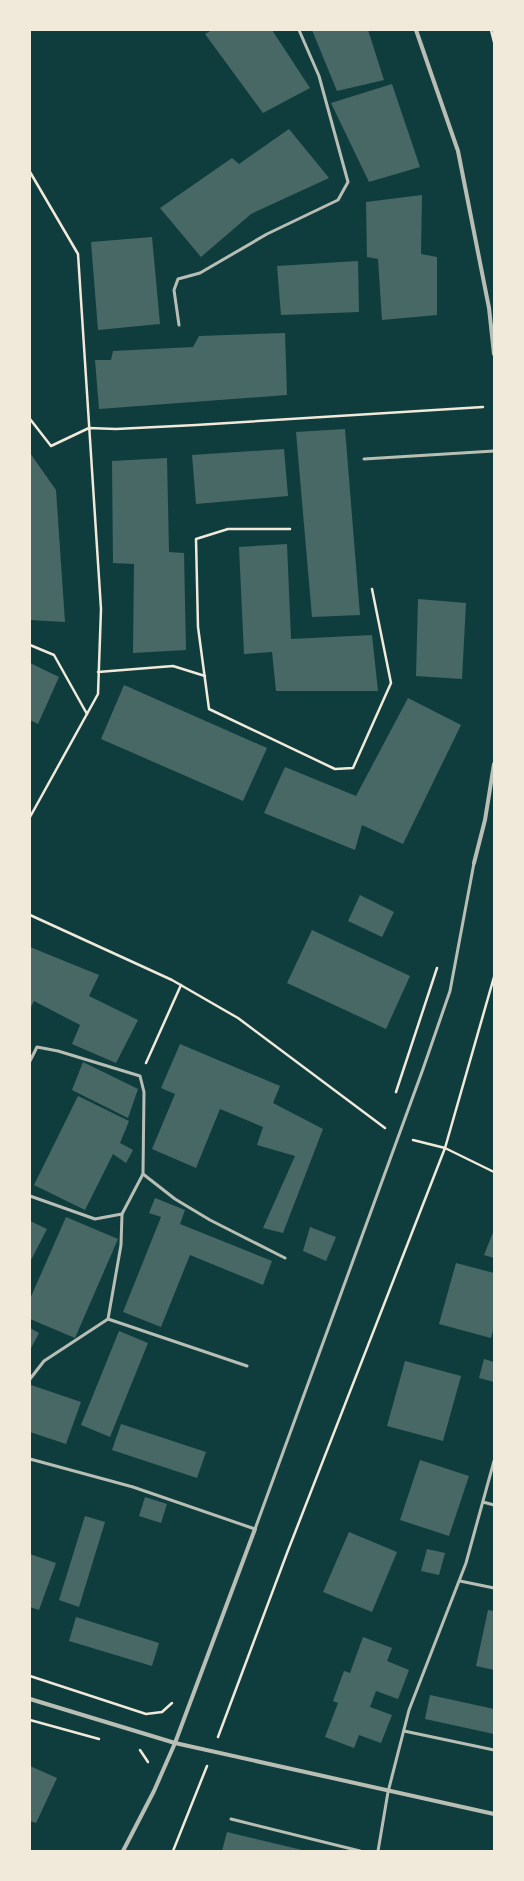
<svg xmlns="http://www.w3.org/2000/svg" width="524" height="1881" font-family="Raleway,sans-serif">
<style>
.building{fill:#486865}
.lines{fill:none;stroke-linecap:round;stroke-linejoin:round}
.path{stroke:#f1e9da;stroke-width:2.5}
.service{stroke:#b8beb3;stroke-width:3}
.minor{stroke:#b8beb3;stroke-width:4}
</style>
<rect width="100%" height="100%" fill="#0f3d3e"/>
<!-- building -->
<g class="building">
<polygon points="212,30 272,30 310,88 263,113 205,34"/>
<polygon points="312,30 368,30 384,80 337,91"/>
<polygon points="392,84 420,167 369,182 331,103"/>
<polygon points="289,129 329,178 251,214 201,257 160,208 232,158 239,164"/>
<polygon points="422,195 421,254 437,257 437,315 382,320 378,259 367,257 366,202"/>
<polygon points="152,237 160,324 98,330 91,242"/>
<polygon points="358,261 359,312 281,315 277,266"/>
<polygon points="285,333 287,395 99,409 95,360 111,360 113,351 193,347 199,336"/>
<polygon points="345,429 360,615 312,617 296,432"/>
<polygon points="284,449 288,496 196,504 192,455"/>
<polygon points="30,453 56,490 65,622 30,620"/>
<polygon points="167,458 169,552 184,553 186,650 133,653 134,564 113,563 112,461"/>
<polygon points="287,544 291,639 372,635 378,691 276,691 272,652 244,654 239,547"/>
<polygon points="418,599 466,603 462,679 416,676"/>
<polygon points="30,663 59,677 38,724 30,720"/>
<polygon points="124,685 267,748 243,801 101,739"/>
<polygon points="408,698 461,725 403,844 362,825 355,850 264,813 285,767 356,796"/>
<polygon points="360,895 394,912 382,937 348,921"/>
<polygon points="312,930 410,976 386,1029 287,983"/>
<polygon points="30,947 99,975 89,996 138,1020 116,1063 72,1044 80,1025 34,1001 30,1009"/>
<polygon points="180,1044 280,1086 273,1103 323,1129 283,1233 263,1228 295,1156 257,1145 263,1127 220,1109 196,1168 152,1149 175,1094 161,1088"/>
<polygon points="83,1062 138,1089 128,1118 72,1090"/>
<polygon points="78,1096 129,1121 120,1143 133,1150 126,1163 113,1154 85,1210 34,1185"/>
<polygon points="155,1198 185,1210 180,1224 272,1261 263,1285 190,1255 161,1327 123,1312 161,1217 149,1213"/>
<polygon points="66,1217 118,1239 75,1338 30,1319 30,1299"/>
<polygon points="30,1221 47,1229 30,1262"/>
<polygon points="310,1227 336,1237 326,1261 303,1251"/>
<polygon points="494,1230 494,1258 484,1255"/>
<polygon points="456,1263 494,1273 494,1327 491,1338 439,1324"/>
<polygon points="30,1328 39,1333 30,1350"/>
<polygon points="119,1331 148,1343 110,1437 81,1425"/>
<polygon points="484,1359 494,1362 494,1382 479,1378"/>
<polygon points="405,1361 461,1376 443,1441 387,1426"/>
<polygon points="31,1385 81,1402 66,1444 30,1432"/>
<polygon points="121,1424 206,1452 197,1478 112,1450"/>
<polygon points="420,1460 469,1476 449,1536 400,1520"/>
<polygon points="145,1497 167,1504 161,1523 139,1516"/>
<polygon points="85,1516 105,1522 79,1607 59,1600"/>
<polygon points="349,1532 397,1552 372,1612 323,1592"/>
<polygon points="427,1549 445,1553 439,1575 421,1571"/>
<polygon points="30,1554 56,1563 39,1610 30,1607"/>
<polygon points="488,1610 494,1611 494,1670 476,1666"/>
<polygon points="76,1617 159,1643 152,1666 69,1641"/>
<polygon points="363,1637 392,1648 387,1661 409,1670 398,1699 376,1691 370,1707 392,1715 381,1743 359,1735 354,1748 325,1737 338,1703 333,1701 344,1671 350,1673"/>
<polygon points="430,1695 494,1709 494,1734 425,1719"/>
<polygon points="30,1766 57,1778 36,1823 30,1821"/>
<polygon points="227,1832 302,1850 301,1851 222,1851"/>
</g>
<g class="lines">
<!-- path -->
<g class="path">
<polyline points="491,30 494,42"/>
<polyline points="30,172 78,254 101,609 98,694 30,817"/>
<polyline points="30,419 51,446 89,428 116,429 196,425 483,407"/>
<polyline points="290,529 228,529 196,539 198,627 209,709 335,769 353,768 391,683 372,589"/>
<polyline points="30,645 54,655 87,714"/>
<polyline points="98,672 173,666 205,676"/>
<polyline points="30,915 172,980 238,1018 385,1128"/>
<polyline points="146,1063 181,985"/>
<polyline points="396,1092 437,968"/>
<polyline points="413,1140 445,1148 494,1172"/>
<polyline points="30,1676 146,1714 162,1712 172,1703"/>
<polyline points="30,1720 99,1739"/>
<polyline points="218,1737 287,1553 445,1148 494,977"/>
<polyline points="140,1750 148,1762"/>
<polyline points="173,1851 207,1766"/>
</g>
<!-- service -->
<g class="service">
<polyline points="179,325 174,290 178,279 200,273 267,234 338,200 348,182 319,76 299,30"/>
<polyline points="364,459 494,451"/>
<polyline points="30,1061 37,1047 58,1051 140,1076 144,1092 143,1174 122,1214 95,1219 30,1196"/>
<polyline points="143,1174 175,1199 210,1220 285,1258"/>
<polyline points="122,1214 121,1245 108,1319 247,1366"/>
<polyline points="30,1379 44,1361 108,1319"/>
<polyline points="30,1459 133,1487 255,1529 423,1069 450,991 474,863"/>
<polyline points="483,1502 494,1505"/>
<polyline points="460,1581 494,1588"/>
<polyline points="404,1731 494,1750"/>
<polyline points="231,1819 360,1851"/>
<polyline points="378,1851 388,1792 409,1710 466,1563 494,1461"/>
</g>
<!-- minor -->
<g class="minor">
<polyline points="416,30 458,151 489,308 494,354"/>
<polyline points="474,863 485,820 494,764"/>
<polyline points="30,1699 175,1743 494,1814"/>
<polyline points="123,1851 154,1791 175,1743 255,1529"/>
</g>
</g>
<!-- border -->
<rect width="524" height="1881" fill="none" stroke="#f1e9da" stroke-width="62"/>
</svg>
